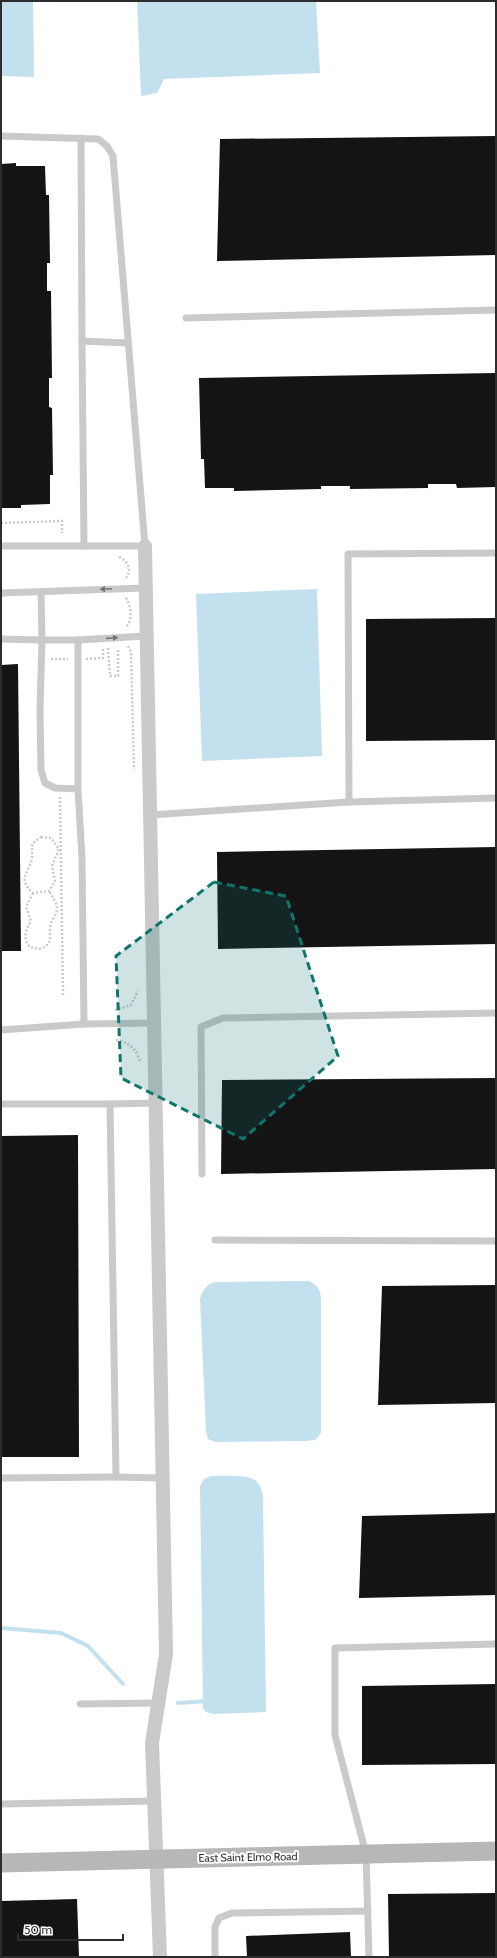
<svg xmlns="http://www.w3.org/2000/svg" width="497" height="1958" font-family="Cabin,sans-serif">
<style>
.water{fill:#c3e0ef}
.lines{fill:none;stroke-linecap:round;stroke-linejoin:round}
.stream{stroke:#c3e0ef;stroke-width:4}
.building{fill:#141414}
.path{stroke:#cacaca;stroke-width:2.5;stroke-dasharray:2 2;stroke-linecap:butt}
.lane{stroke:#cacaca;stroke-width:7}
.street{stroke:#cacaca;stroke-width:14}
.secondary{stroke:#b7b7b7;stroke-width:19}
.oneway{fill:#747474}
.marked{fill:#0f766e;fill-opacity:0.2;stroke:#0f766e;stroke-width:3;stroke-dasharray:8 5;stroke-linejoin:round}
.labels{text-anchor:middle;stroke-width:4;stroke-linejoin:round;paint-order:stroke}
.street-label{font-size:11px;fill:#2d2d2d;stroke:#fff}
</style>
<rect width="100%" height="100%" fill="#fff"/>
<!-- water -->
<g class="water">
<polygon points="1,1 33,1 34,77 1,76"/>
<polygon points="137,1 316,1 320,73 164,79 157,93 141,96"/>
<polygon points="317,589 322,756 202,761 196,594"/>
<path d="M 309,1281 C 317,1285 320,1289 321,1298 L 321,1433 L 315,1440 L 306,1441 L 215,1442 L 208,1439 L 206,1431 L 200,1299 C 203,1289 206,1285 215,1282 Z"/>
<path d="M 211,1476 C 221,1476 251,1474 257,1482 C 261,1486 262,1491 263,1497 L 266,1712 L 213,1714 L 206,1712 L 203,1708 L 200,1486 L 204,1479 Z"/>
</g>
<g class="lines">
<!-- stream -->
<g class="stream">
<polyline points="1,1628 61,1633 88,1646 123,1684"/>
<polyline points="178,1703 208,1701"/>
</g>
</g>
<!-- building -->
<g class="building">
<polygon points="496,136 496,255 217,261 220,139"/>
<polygon points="16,163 16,166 45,166 46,195 49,195 50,263 47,263 47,291 51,291 52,378 49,378 49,407 52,408 53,475 50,475 50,504 21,505 21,508 1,508 1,164"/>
<polygon points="496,373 496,487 457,488 456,484 428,484 428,488 350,489 350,486 321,486 321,489 234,491 234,488 205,488 204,459 201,459 199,378"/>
<polygon points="496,618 496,740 366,741 366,619"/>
<polygon points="18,664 21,951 1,951 1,665"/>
<polygon points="496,847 496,944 218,949 217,852"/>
<polygon points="496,1078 496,1169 221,1174 222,1080"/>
<polygon points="78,1135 79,1457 1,1457 1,1136"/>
<polygon points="496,1285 496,1403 378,1405 382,1286"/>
<polygon points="496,1513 496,1595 359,1598 362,1516"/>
<polygon points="496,1684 496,1764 362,1765 362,1686"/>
<polygon points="496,1893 496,1957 389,1957 388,1894"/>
<polygon points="77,1899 79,1957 1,1957 1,1901"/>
<polygon points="350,1932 351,1957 247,1957 246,1936"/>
</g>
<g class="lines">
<!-- path -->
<g class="path">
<polyline points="1,523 62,521 62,533"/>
<path d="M 119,557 C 128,561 132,569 126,578"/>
<path d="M 126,598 C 131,605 133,620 126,627"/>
<polyline points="128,646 131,652 134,770"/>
<polyline points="108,648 110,676 118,676 118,648"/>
<polyline points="51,659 68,659"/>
<polyline points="86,659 103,658 103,648"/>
<polyline points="60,797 63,995"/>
<path d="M 41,837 L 51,838 L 59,849 L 52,866 L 55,881 L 49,891 L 33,893 C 17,878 28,875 32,859 C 33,853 31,848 33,843 Z"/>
<path d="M 33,893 L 26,907 L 31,921 C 26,930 22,938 30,947 L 39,949 C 56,944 47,935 51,923 C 53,918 57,914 57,909 C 57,902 52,897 49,891"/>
<polyline points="115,1010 131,1005 138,991"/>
<path d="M 116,1040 C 129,1042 137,1049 140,1062"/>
</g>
<!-- lane -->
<g class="lane">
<polyline points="1,136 98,139 107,146 113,156 145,546 1,546"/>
<polyline points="81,138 82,341"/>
<polyline points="186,318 496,310"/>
<polyline points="84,546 82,341 127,343"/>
<polyline points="1,593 145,588"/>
<polyline points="1,639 42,640 41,592"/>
<polyline points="78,640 146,636"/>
<polyline points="78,789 55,788 45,783 41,770 40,710 42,640 78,640 78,789 82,858 84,1024"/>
<polyline points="349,802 348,554 496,553"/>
<polyline points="150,815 349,802 496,798"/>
<polyline points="1,1030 84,1024 154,1023"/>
<polyline points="155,1103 110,1104 116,1477 162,1478"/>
<polyline points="1,1104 110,1104"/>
<polyline points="202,1174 201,1027 223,1018 496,1013"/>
<polyline points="215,1240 496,1241"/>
<polyline points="1,1478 116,1477"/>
<polyline points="80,1704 158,1703"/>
<polyline points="1,1804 154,1801"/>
<polyline points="215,1957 215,1927 219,1918 232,1913 368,1911"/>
<polyline points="369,1957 366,1854 335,1735 335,1648 496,1644"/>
</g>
<!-- street -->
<polyline class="street" points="145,546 166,1654 152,1743 160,1957"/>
<!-- secondary -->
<polyline class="secondary" points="1,1863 496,1851"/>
</g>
<!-- one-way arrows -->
<defs><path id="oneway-solid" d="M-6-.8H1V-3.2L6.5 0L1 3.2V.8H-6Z"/></defs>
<g class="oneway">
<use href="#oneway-solid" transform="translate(106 589) rotate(178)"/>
<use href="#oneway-solid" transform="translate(112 638) rotate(-4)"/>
</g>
<!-- marked area -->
<path class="marked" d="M 214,882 L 286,896 L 338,1056 L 243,1139 L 121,1078 L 116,956 Z"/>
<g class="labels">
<!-- street labels -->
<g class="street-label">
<text transform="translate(248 1857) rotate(-1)" y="4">East Saint Elmo Road</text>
</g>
</g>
<!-- border -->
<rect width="497" height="1958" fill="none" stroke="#2d2d2d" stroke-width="4"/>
<!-- scale -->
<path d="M18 1934v6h105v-6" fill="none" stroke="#2d2d2d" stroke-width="2"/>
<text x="24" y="1934" font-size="12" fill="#2d2d2d" stroke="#ffffff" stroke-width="3" paint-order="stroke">50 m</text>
</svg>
